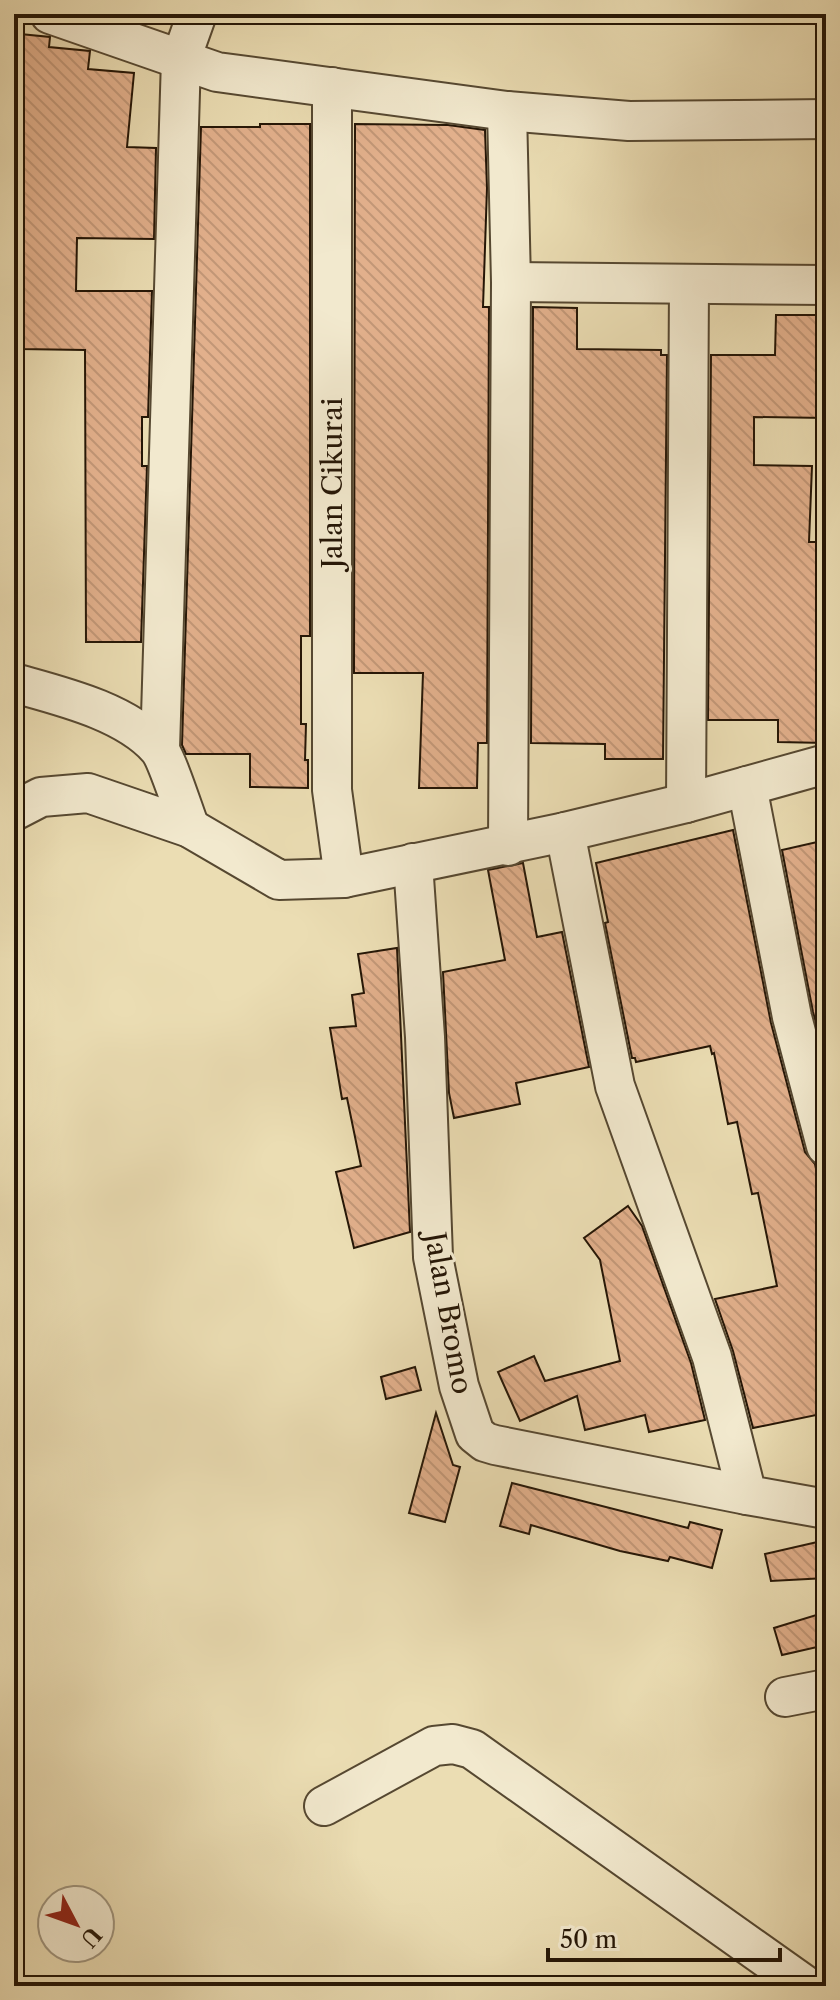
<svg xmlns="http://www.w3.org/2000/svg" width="840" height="2000" font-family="'Libre Caslon Text',serif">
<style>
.building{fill:url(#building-back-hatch);stroke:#251606;stroke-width:2}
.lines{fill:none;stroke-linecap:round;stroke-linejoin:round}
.minor-casing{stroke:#564831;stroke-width:42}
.minor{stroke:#f2e9ce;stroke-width:38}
.labels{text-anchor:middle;stroke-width:6;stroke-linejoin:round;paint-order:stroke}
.street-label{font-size:28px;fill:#251606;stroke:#f2e9ce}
</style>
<defs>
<pattern id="building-back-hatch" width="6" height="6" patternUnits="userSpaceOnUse" patternTransform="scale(2)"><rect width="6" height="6" fill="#e2b08c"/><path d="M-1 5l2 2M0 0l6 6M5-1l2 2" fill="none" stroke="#c29777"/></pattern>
</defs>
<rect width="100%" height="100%" fill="#ebddb3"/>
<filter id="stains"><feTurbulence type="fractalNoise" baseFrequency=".0025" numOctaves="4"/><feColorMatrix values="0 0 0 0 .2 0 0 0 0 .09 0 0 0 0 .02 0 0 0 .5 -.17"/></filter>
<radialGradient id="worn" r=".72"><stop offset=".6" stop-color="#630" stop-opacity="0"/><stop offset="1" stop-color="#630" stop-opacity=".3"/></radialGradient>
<!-- building -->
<g class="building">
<polygon points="20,34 50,37 49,47 90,51 88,69 134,73 127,147 156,148 154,239 77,238 76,291 152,291 148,417 142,417 142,466 147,466 141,642 86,642 85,350 20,349 21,289 18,289 19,238 15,238 14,173 14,99"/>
<polygon points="260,124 310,124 310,636 301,636 301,724 306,724 305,760 308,760 308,788 250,787 250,754 186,754 182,745 201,127 260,127"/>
<polygon points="355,124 448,125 485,130 487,188 483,307 489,307 487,743 478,743 477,788 419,788 423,673 354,673"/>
<polygon points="533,307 577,308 577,349 661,350 661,355 667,355 663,759 605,759 605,744 531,743"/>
<polygon points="776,315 826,315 826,418 754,417 754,465 812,466 809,542 825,542 826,743 778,742 778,720 708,720 711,355 775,355"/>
<polygon points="733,830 771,1023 805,1152 815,1164 820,1188 826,1187 826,1413 753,1428 733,1351 715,1299 777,1286 758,1193 752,1194 737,1122 728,1124 714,1053 712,1054 710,1046 636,1062 635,1058 632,1058 605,923 608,922 596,863"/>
<polygon points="826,840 826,1060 813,1012 782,850"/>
<polygon points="523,863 537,937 562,932 589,1067 516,1083 520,1104 454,1118 449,1093 443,972 505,960 488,870"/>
<polygon points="397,948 410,1232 354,1248 336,1172 361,1166 347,1098 342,1099 330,1028 356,1026 352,995 364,993 358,954"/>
<polygon points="628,1206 642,1226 691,1363 705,1420 649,1432 645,1415 585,1430 577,1396 520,1421 498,1372 534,1356 545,1381 620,1361 600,1260 584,1238"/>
<polygon points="415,1367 421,1390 386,1399 381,1377"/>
<polygon points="436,1413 453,1465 460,1467 445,1522 409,1513"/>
<polygon points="512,1483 688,1528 690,1522 722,1530 712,1568 670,1557 668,1561 620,1551 531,1525 529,1534 500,1526"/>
<polygon points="826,1540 826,1578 771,1581 765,1554"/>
<polygon points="826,1612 826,1645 782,1655 774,1628"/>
</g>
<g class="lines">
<!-- minor casing -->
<g class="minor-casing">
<g id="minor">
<polyline points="50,14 217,72 507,111 629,121 826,119"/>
<polyline points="332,87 332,790 344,878"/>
<polyline points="507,111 511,282 508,846"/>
<polyline points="511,282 826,285"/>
<path d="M 14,683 C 60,696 125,711 158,748 C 167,758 184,813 190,828"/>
<polyline points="160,749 181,59 197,14"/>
<polyline points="747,786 792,1017 826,1146"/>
<polyline points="686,803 689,285"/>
<polyline points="14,811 41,797 88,793 190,828 279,880 344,878 565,832 686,803 826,764"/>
<polyline points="565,832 615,1086 712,1357 747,1495 826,1509"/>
<polyline points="413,863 425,1037 433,1257 459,1386 475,1434 485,1442 495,1445 747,1495"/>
<polyline points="785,1697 826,1689"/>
<polyline points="324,1806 434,1746 453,1744 472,1749 806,1986"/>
</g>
</g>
<!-- minor -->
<use href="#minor" class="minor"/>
</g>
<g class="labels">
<!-- street labels -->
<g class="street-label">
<text transform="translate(332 483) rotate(-90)" y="10">Jalan Cikurai</text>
<text transform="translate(449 1313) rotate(80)" y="10">Jalan Bromo</text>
</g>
</g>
<!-- margin -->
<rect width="840" height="2000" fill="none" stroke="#ebddb3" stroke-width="48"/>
<rect x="16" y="16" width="808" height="1968" fill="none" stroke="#251606" stroke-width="4"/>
<rect x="24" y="24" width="792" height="1952" fill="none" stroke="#251606" stroke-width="2"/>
<!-- north arrow -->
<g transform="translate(76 1924) rotate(131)"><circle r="38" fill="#f2e9ce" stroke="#a0957e" stroke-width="2"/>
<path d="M0-6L14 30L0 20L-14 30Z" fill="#8f2418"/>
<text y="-12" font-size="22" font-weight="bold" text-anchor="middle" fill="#251606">U</text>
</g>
<!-- scale -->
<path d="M548 1948v12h232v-12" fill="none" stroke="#251606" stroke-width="4"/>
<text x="560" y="1948" font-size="24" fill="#251606" stroke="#f2e9ce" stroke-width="6" paint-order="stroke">50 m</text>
<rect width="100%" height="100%" filter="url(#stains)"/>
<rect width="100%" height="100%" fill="url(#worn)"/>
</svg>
